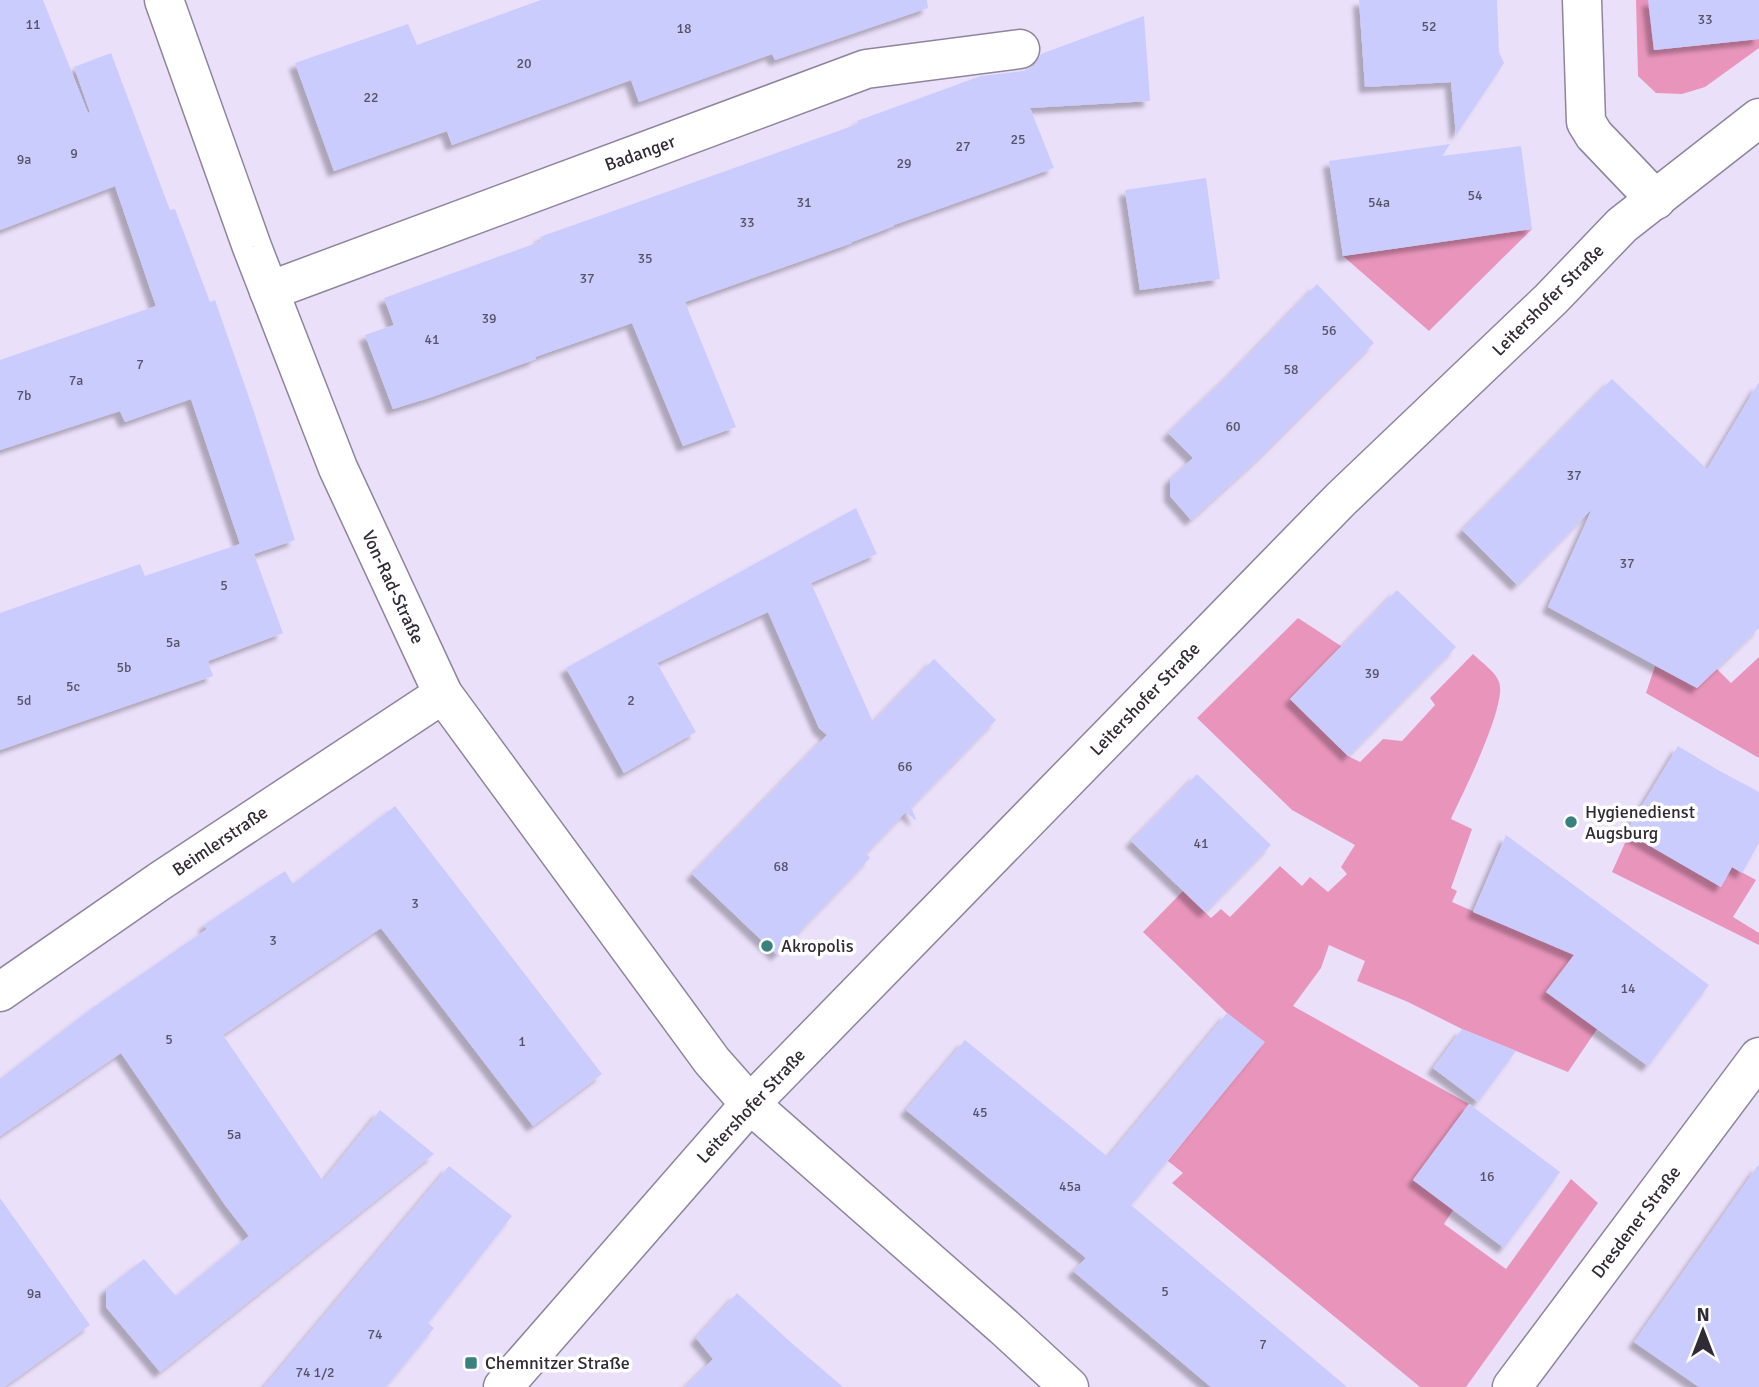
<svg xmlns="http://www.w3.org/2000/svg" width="1759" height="1387" font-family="Signika,sans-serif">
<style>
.green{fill:#e995bb}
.building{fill:#caccfe;filter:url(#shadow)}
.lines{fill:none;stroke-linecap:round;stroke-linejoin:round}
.street-casing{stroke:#8f849c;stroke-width:41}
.secondary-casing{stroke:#8f849c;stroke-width:41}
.street{stroke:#fff;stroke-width:38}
.secondary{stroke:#fff;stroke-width:38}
.poi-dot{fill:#39817f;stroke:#fff;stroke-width:2.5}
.labels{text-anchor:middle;stroke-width:7;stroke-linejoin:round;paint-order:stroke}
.number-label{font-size:14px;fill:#565367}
.street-label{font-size:18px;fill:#302b35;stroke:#fff}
.poi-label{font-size:18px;fill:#302b35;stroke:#fff;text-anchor:start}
</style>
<defs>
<filter id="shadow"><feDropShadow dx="-6" dy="6" stdDeviation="2" flood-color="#0004"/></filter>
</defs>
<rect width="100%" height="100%" fill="#ebe0fa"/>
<!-- green -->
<g class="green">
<polygon points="1636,0 1649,0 1654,50 1759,39 1759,48 1705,87 1682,94 1656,93 1638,76"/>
<polygon points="1532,229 1429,331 1343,256"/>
<path d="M 1298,618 L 1341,646 L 1290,699 L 1348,756 L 1360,762 L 1383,739 L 1402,741 L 1435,705 L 1430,698 L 1473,654 C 1481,662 1495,671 1499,682 C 1508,704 1462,795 1451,819 L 1472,829 L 1451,888 L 1457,891 L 1452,902 L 1539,940 L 1577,951 L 1546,992 L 1597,1029 L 1568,1072 L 1462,1029 L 1408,1002 L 1357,981 L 1365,961 L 1329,945 L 1321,968 L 1293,1006 L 1469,1104 L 1413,1180 L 1453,1210 L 1444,1224 L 1506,1269 L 1571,1179 L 1598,1203 L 1466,1387 L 1420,1387 L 1172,1183 L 1183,1173 L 1168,1161 L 1264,1042 L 1227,1013 L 1143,932 L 1183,891 L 1211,918 L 1221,909 L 1230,917 L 1280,866 L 1302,886 L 1310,877 L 1328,892 L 1347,874 L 1341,867 L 1355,845 L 1292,810 L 1197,718 Z"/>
<polygon points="1759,657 1759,758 1646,693 1655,666 1697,688 1717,669 1731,683"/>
<polygon points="1629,834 1721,887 1732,867 1756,880 1733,917 1759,933 1759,945 1612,872"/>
</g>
<!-- building -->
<g class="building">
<polygon points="0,0 43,0 88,113 90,112 74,67 111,53 170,210 175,209 210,302 215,300 254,412 295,540 254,554 283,633 208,661 213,676 0,750 0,613 140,564 145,576 240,544 191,399 125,422 120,411 0,450 0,360 156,306 115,186 0,230"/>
<polygon points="541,0 927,0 928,8 775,60 772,54 639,102 631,80 452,145 447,131 334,171 295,63 408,24 417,45"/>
<polygon points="1359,0 1497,0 1499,52 1504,63 1456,135 1451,82 1365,87"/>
<polygon points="1648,0 1759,0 1759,39 1654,50"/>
<polygon points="1144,16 1150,101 1030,108 1054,168 894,225 894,226 852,242 852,243 685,302 736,427 683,446 632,323 535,357 536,359 429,398 393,409 365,335 394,325 384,298 542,241 540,237 858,124 857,121 981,76 1023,71 1034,66 1041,54"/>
<polygon points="1450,144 1442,156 1521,146 1532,229 1343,256 1329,161"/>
<polygon points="1206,178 1220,279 1140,290 1125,190"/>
<polygon points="1317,284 1374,343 1261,456 1191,520 1170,496 1170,479 1193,458 1168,433 1233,371"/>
<polygon points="1612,379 1707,469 1759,382 1759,628 1697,688 1548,607 1592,509 1517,585 1462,530"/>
<polygon points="856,508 877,554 811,583 873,722 934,659 996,720 911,807 916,819 915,820 906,812 866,853 870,858 777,955 692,874 827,735 819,728 768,612 657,663 696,732 624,773 566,668"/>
<polygon points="1397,590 1456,647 1348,756 1290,699"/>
<polygon points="1678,746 1718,770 1759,792 1759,843 1742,873 1732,867 1721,887 1626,832"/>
<polygon points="1197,774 1271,845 1205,912 1131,841"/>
<polygon points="395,806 602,1074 533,1126 381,928 223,1035 323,1181 380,1110 434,1154 160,1372 106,1307 106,1289 144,1259 176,1296 249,1236 225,1205 121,1053 0,1136 0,1079 91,1009 207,929 204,925 285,871 293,884"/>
<polygon points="1506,835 1709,985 1648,1066 1546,992 1574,955 1473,912"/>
<polygon points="1227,1013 1265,1042 1131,1205 1347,1387 1211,1387 1073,1271 1086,1258 906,1110 965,1040 1108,1157"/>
<polygon points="1462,1029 1516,1051 1478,1102 1433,1068"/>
<polygon points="1469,1104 1560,1172 1504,1248 1413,1180"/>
<polygon points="1759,1164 1759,1387 1699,1387 1634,1342"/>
<polygon points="449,1166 512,1216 428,1323 434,1328 386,1387 264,1387"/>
<polygon points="0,1198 90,1325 4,1387 0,1387"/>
<polygon points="737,1293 787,1339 843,1387 685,1387 713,1359 696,1338"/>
</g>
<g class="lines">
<!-- street casing -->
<g class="street-casing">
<g id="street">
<polyline points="164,0 252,247 338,468 443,694 712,1061 750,1104 1004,1327 1069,1387"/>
<polyline points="1582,0 1586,122 1594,135 1656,200"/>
<polyline points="269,291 866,69 1020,49"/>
<polyline points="0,992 160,881 443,694"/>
<polyline points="1512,1387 1759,1057"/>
</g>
</g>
<!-- secondary casing -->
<g class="secondary-casing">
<polyline id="secondary" points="503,1387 750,1104 1341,499 1551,299 1622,225 1759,118"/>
</g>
<!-- street -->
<use href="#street" class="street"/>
<!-- secondary -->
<use href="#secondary" class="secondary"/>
</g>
<!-- markers -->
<g class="poi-dot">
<circle cx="1571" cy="822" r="7"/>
<circle cx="767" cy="946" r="7"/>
<rect x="464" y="1356" width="14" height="14" rx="3.5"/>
</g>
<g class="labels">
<!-- number labels -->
<g class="number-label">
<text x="1705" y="24">33</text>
<text x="33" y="29">11</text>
<text x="1429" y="31">52</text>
<text x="684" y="33">18</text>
<text x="524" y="68">20</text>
<text x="371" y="102">22</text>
<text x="1018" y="144">25</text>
<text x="963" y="151">27</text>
<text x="74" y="158">9</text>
<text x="24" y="164">9a</text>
<text x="904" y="168">29</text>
<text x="1475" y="200">54</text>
<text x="804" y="207">31</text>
<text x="1379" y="207">54a</text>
<text x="747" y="227">33</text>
<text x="645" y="263">35</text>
<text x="587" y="283">37</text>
<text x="489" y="323">39</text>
<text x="1329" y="335">56</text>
<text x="432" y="344">41</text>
<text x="140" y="369">7</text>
<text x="1291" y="374">58</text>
<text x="76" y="385">7a</text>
<text x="24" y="400">7b</text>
<text x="1233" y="431">60</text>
<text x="1574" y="480">37</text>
<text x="1627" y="568">37</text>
<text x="224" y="590">5</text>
<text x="173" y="647">5a</text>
<text x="124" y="672">5b</text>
<text x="1372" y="678">39</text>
<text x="73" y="691">5c</text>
<text x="24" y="705">5d</text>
<text x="631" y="705">2</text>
<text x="905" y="771">66</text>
<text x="1201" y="848">41</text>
<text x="781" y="871">68</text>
<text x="415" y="908">3</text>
<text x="273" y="945">3</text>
<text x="1628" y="993">14</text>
<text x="169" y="1044">5</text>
<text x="522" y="1046">1</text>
<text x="980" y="1117">45</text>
<text x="234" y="1139">5a</text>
<text x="1487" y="1181">16</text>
<text x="1070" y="1191">45a</text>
<text x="1165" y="1296">5</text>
<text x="34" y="1298">9a</text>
<text x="375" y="1339">74</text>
<text x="1263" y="1349">7</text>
<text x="315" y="1377">74 1/2</text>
</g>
<!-- street labels -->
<g class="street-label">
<text transform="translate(640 153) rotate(-20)" y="6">Badanger</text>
<text transform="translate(1548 300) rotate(-45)" y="6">Leitershofer Straße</text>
<text transform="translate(393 587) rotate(65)" y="6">Von-Rad-Straße</text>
<text transform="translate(1145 699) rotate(-46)" y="6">Leitershofer Straße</text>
<text transform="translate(220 841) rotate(-34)" y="6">Beimlerstraße</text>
<text transform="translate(751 1106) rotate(-47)" y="6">Leitershofer Straße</text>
<text transform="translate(1636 1222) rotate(-53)" y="6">Dresdener Straße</text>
</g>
<!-- poi labels -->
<g class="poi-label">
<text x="1585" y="818">Hygienedienst<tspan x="1585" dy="21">Augsburg</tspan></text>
<text x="781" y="952">Akropolis</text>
<text x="485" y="1369">Chemnitzer Straße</text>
</g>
</g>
<!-- north arrow -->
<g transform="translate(1703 1331)" stroke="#ffffff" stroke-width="5" paint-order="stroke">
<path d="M0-5L12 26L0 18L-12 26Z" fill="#302b35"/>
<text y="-10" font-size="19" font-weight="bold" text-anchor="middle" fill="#302b35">N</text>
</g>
</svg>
